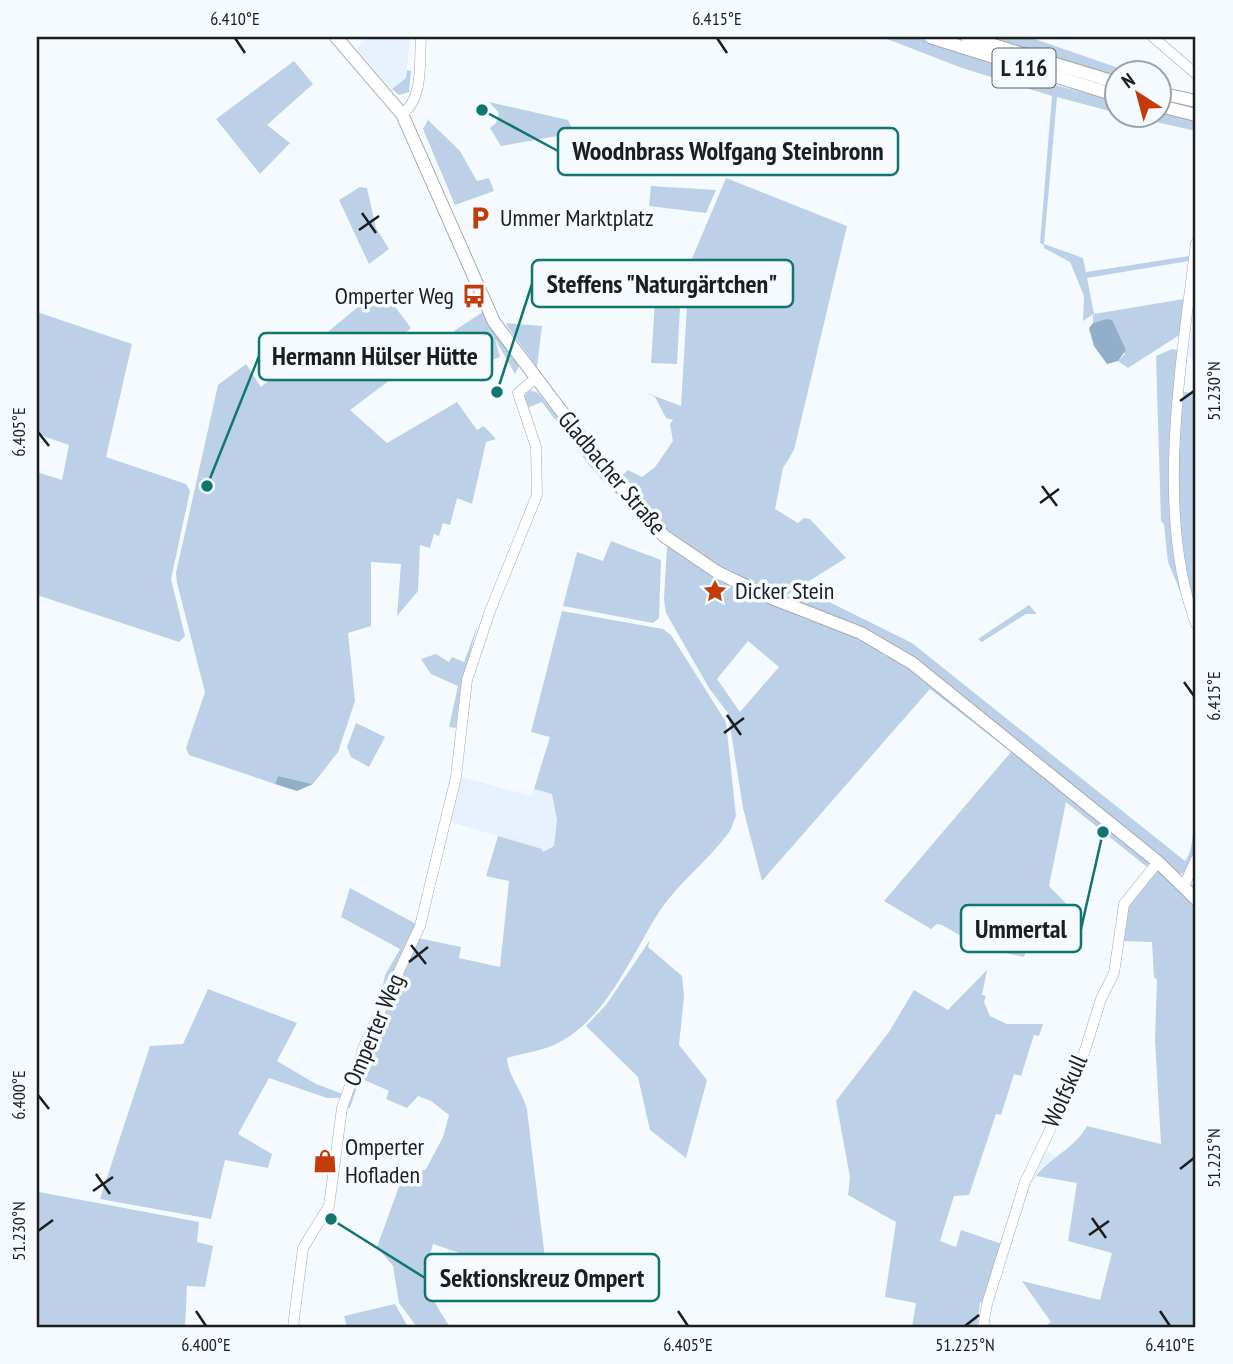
<svg xmlns="http://www.w3.org/2000/svg" width="1233" height="1364" font-family="'PT Sans Narrow',sans-serif">
<style>
.built{fill:#e7f2fe}
.green{fill:#bcd1e7;fill-rule:evenodd}
.water{fill:#93aec8}
.lines{fill:none;stroke-linecap:round;stroke-linejoin:round}
.minor-casing{stroke:#a3a9ae;stroke-width:11}
.major-casing{stroke:#a3a9ae;stroke-width:14}
.minor{stroke:#fff;stroke-width:10}
.major{stroke:#fff;stroke-width:12}
.ticks{fill:none;stroke:#1b1d1f;stroke-width:2.5}
.labels{text-anchor:middle;stroke-width:7;stroke-linejoin:round;paint-order:stroke}
.shield{fill:#f5faff;stroke:#5c5f62;stroke-width:2}
.shield-label{font-size:23px;font-weight:bold;fill:#1b1d1f}
.poi-label{font-size:24px;fill:#1b1d1f;stroke:#f5faff;text-anchor:start}
.street-label{font-size:24px;fill:#1b1d1f;stroke:#f5faff}
.leader{fill:none;stroke:#0f766e;stroke-width:2.5}
.callout-dot{fill:#0f766e;stroke:#f5faff;stroke-width:2.5}
.callout{fill:#f5faff;stroke:#0f766e;stroke-width:2.5}
.callout-label{font-size:26px;text-anchor:middle;font-weight:bold;fill:#1b1d1f}
.neatline{fill:none;stroke:#1b1d1f;stroke-width:2.5}
.ticks-label{font-size:18px;text-anchor:middle;fill:#1b1d1f}
</style>
<rect width="100%" height="100%" fill="#f5faff"/>
<!-- built -->
<g class="built">
<polygon points="368,37 410,37 406,78 392,89 356,49"/>
<polygon points="1196,287 1196,359 1188,358"/>
<polygon points="461,777 531,796 534,789 552,794 557,820 554,846 543,852 541,849 450,822"/>
<polygon points="1044,1150 1056,1156 1027,1188"/>
</g>
<!-- green -->
<g class="green">
<polygon points="882,37 915,37 1056,85 1117,102 1117,113 1057,97 1044,244 1083,258 1086,272 1189,256 1189,261 1087,278 1094,314 1184,299 1181,334 1128,368 1118,361 1125,354 1106,319 1093,323 1093,314 1083,321 1084,296 1070,262 1044,248 1044,245 1040,243 1052,96 962,68"/>
<polygon points="982,37 1029,37 1133,73 1118,74 1117,77"/>
<polygon points="294,61 313,84 267,125 290,143 260,174 216,119"/>
<polygon points="407,70 411,71 409,92 399,95 392,89 406,78"/>
<polygon points="489,102 568,120 574,133 501,146 490,128 496,123 499,113"/>
<polygon points="1160,112 1196,120 1196,131 1129,116 1160,116"/>
<polygon points="428,120 460,151 477,181 489,178 494,191 455,205 423,129"/>
<polygon points="726,178 847,226 794,450 783,468 775,509 798,523 804,518 810,519 846,558 782,598 733,577 661,527 600,457 603,455 621,476 628,470 642,477 655,467 673,441 670,424 673,420 666,418 655,397 644,392 681,406 688,288 681,288 677,364 651,363 656,286 680,287"/>
<polygon points="651,186 716,190 706,213 649,206"/>
<polygon points="360,187 367,188 376,228 389,249 369,264 339,200"/>
<polygon points="381,288 411,328 389,346 406,368 350,410 387,443 457,402 477,430 484,426 496,439 486,442 472,504 457,498 450,525 443,523 439,536 434,534 430,548 420,545 418,591 397,616 401,564 371,562 371,626 348,633 355,701 338,752 313,784 278,776 275,784 189,755 186,748 205,692 177,583 176,573 218,385 246,364 261,387"/>
<polygon points="484,311 519,366 515,374 495,339 500,357 477,366 454,331"/>
<polygon points="37,312 132,344 106,457 186,484 190,491 171,579 185,636 179,642 37,595 37,472 62,480 69,445 37,434"/>
<polygon points="506,323 542,326 537,367 509,329"/>
<polygon points="1172,349 1179,350 1174,548 1182,596 1168,562 1164,524 1161,521 1156,356"/>
<polygon points="530,390 538,393 616,491 656,533 658,539 589,465 542,402 527,408 524,396"/>
<path d="M 1184,392 L 1196,393 L 1196,617 C 1175,545 1174,466 1184,392 Z"/>
<polygon points="611,541 661,560 659,618 653,623 563,606 577,552 603,561"/>
<path d="M 667,545 L 882,649 L 883,655 C 922,664 984,726 1017,753 L 1017,756 L 1027,760 L 1149,863 L 1147,867 L 1066,802 L 1049,886 L 1078,916 L 1060,945 L 1030,935 L 1024,957 L 982,948 L 942,925 L 937,924 L 931,929 L 884,901 L 1011,752 L 930,689 L 762,881 L 743,808 L 728,713 L 709,688 L 666,613 L 664,599 ZM 748,641 L 779,667 L 740,712 L 717,679 Z"/>
<path d="M 805,590 L 912,643 L 1185,861 C 1196,849 1194,804 1196,786 L 1193,862 L 1186,875 L 1179,873 L 937,677 L 797,603 L 795,597 Z"/>
<polygon points="1029,605 1037,614 1026,614 982,642 978,639"/>
<path d="M 562,611 L 663,629 L 671,635 L 726,722 L 736,816 C 733,821 733,826 730,831 C 709,860 679,882 659,912 C 631,956 607,1018 558,1043 C 543,1051 523,1053 507,1058 C 508,1076 522,1090 527,1110 L 548,1283 L 433,1244 C 422,1286 428,1292 450,1327 L 417,1327 L 399,1303 L 393,1266 L 377,1247 L 401,1181 L 426,1169 L 443,1137 L 449,1115 L 431,1101 L 418,1096 L 407,1108 L 386,1099 L 389,1091 L 360,1078 L 350,1108 L 347,1107 L 366,1048 L 418,938 L 461,947 L 459,958 L 500,967 L 509,881 L 486,876 L 498,836 L 542,849 L 543,852 L 554,846 L 557,820 L 552,794 L 534,789 L 550,737 L 531,732 Z"/>
<polygon points="478,624 461,687 456,728 449,727 458,686 431,674 421,659 436,654 449,662 452,657 464,662"/>
<polygon points="356,723 385,737 369,767 351,757 347,747"/>
<path d="M 1160,871 L 1196,906 L 1196,1327 L 1045,1327 L 1051,1322 L 1022,1281 L 1100,1300 L 1112,1253 L 1068,1241 L 1077,1183 L 1036,1176 C 1051,1157 1076,1147 1087,1126 L 1161,1144 L 1155,1039 L 1157,979 L 1154,978 L 1152,942 L 1121,941 L 1123,913 L 1154,872 Z"/>
<polygon points="350,888 416,924 396,967 383,986 385,975 400,949 341,917"/>
<polygon points="650,940 648,947 682,976 684,997 679,1045 707,1080 686,1158 650,1130 638,1077 586,1026 606,1005"/>
<polygon points="987,970 982,995 986,996 984,1002 990,1016 1007,1024 1043,1024 1039,1036 1034,1035 1021,1076 1014,1074 1001,1115 996,1114 969,1195 954,1196 940,1241 956,1247 961,1230 1002,1244 984,1303 980,1302 977,1327 912,1327 916,1303 885,1297 896,1222 848,1195 850,1177 836,1101 889,1032 914,990 948,1010"/>
<polygon points="208,989 297,1023 277,1061 316,1084 343,1094 341,1098 327,1098 269,1078 238,1134 272,1154 268,1168 225,1160 211,1219 100,1199 150,1046 183,1044"/>
<polygon points="39,1192 199,1222 197,1242 213,1246 205,1287 187,1286 185,1327 37,1327"/>
<polygon points="395,1304 408,1327 347,1327 344,1316"/>
</g>
<!-- water -->
<g class="water">
<polygon points="1106,319 1112,320 1126,350 1118,361 1107,364 1094,346 1089,328 1093,323"/>
<polygon points="278,776 313,784 297,791 275,784"/>
</g>
<g class="lines">
<!-- minor casing -->
<g class="minor-casing">
<g id="minor">
<polyline points="1153,37 1196,74"/>
<path d="M 402,114 C 424,99 419,62 421,37"/>
<path d="M 1196,243 C 1182,358 1154,514 1196,624"/>
<polyline points="1184,886 1196,859"/>
<polyline points="293,1327 303,1248 329,1206 342,1108 364,1046 420,926 456,777 467,680 490,611 537,495 536,447 518,393 536,378"/>
<polyline points="983,1327 987,1304 1025,1182 1079,1069 1101,999 1114,973 1124,904 1158,862"/>
</g>
</g>
<!-- major casing -->
<g class="major-casing">
<g id="major">
<polyline points="336,37 402,114 494,322 606,470 664,536 717,572 769,597 861,633 912,663 1158,862 1196,899"/>
<polyline points="930,37 1118,96"/>
<polyline points="967,37 1118,83"/>
<polyline points="1160,93 1196,101"/>
<polyline points="1160,106 1196,115"/>
</g>
</g>
<!-- minor -->
<use href="#minor" class="minor"/>
<!-- major -->
<use href="#major" class="major"/>
</g>
<!-- ticks -->
<path class="ticks" d="M 235,38 L 245,53M 717,38 L 727,53M 362,213 L 376,233M 359,230 L 379,216M 1180,401 L 1194,391M 38,432 L 49,446M 1042,486 L 1057,506M 1040,503 L 1059,489M 1184,682 L 1194,696M 727,715 L 741,735M 724,733 L 744,718M 411,945 L 426,964M 409,962 L 428,947M 38,1095 L 49,1109M 1180,1169 L 1194,1158M 96,1174 L 110,1194M 93,1191 L 113,1177M 1092,1218 L 1106,1238M 38,1231 L 53,1220M 1089,1235 L 1109,1221M 196,1311 L 206,1326M 678,1311 L 688,1326M 1160,1311 L 1170,1326M 965,1326 L 979,1315"/>
<!-- icons -->
<defs>
<g id="parking-bare" transform="scale(1.89)"><path d="M-3.5-5.5H1a3.5 3.5 0 0 1 0 7H-1V5.5H-3.5ZM-1-3.4V-.6H.8a1.4 1.4 0 0 0 0-2.8Z" fill="#c33b09" stroke="#f5faff" stroke-width="2.5" paint-order="stroke"/></g>
<g id="bus-bare" transform="scale(1.89)"><path d="M-5-6H5V4H4V6H2V4H-2V6H-4V4H-5ZM-3.5-4V0h7V-4ZM-3.5 1.2v1.5H-2V1.2ZM2 1.2v1.5H3.5V1.2Z" fill="#c33b09" stroke="#f5faff" stroke-width="2.5" paint-order="stroke"/></g>
<g id="sight-bare" transform="scale(1.89)"><path d="M0-6L1.8-2.2L6-1.7L2.9 1.2L3.7 5.4L0 3.3L-3.7 5.4L-2.9 1.2L-6-1.7L-1.8-2.2Z" fill="#c33b09" stroke="#f5faff" stroke-width="2.5" paint-order="stroke"/></g>
<g id="shop-bare" transform="scale(1.89)"><path d="M-5-2.5h2.3a2.7 3.5 0 0 1 5.4 0H5L5.5 6h-11ZM-1.5-2.5h3a1.5 2.3 0 0 0-3 0Z" fill="#c33b09" stroke="#f5faff" stroke-width="2.5" paint-order="stroke"/></g>
</defs>
<g fill-rule="evenodd">
<use href="#parking-bare" x="480" y="218"/>
<use href="#bus-bare" x="474" y="296"/>
<use href="#sight-bare" x="715" y="591"/>
<use href="#shop-bare" x="325" y="1161"/>
</g>
<g class="labels">
<!-- shield labels -->
<rect class="shield" x="992.5" y="48.5" width="63" height="39" rx="5"/>
<g class="shield-label">
<text x="1024" y="76">L 116</text>
</g>
<!-- poi labels -->
<g class="poi-label">
<text x="500" y="226">Ummer Marktplatz</text>
<text x="454" y="304" text-anchor="end">Omperter Weg</text>
<text x="735" y="599">Dicker Stein</text>
<text x="345" y="1155">Omperter<tspan x="345" dy="28">Hofladen</tspan></text>
</g>
<!-- street labels -->
<g class="street-label">
<text transform="translate(612 473) rotate(50)" y="8">Gladbacher Straße</text>
<text transform="translate(374 1030) rotate(-67)" y="8">Omperter Weg</text>
<text transform="translate(1065 1091) rotate(-66)" y="8">Wolfskull</text>
</g>
</g>
<!-- callouts -->
<path class="leader" d="M482 110L558 151M497 392L532 284M207 486L259 356M1103 832L1081 929M331 1219L425 1278"/>
<g class="callout-dot">
<circle cx="482" cy="110" r="7"/>
<circle cx="497" cy="392" r="7"/>
<circle cx="207" cy="486" r="7"/>
<circle cx="1103" cy="832" r="7"/>
<circle cx="331" cy="1219" r="7"/>
</g>
<g class="callout">
<rect x="558" y="128" width="340" height="47" rx="7"/>
<rect x="532" y="260" width="261" height="47" rx="7"/>
<rect x="259" y="333" width="233" height="47" rx="7"/>
<rect x="961" y="905" width="120" height="47" rx="7"/>
<rect x="425" y="1254" width="234" height="47" rx="7"/>
</g>
<g class="callout-label">
<text x="728" y="160">Woodnbrass Wolfgang Steinbronn</text>
<text x="662" y="293">Steffens "Naturgärtchen"</text>
<text x="375" y="365">Hermann Hülser Hütte</text>
<text x="1021" y="938">Ummertal</text>
<text x="542" y="1287">Sektionskreuz Ompert</text>
</g>
<!-- border -->
<rect width="1233" height="1364" fill="none" stroke="#f5faff" stroke-width="77"/>
<!-- north arrow -->
<g transform="translate(1138 94) rotate(324)"><circle r="33" fill="#f5faff" stroke="#9ea2a5" stroke-width="2"/>
<path d="M0-5L12 26L0 18L-12 26Z" fill="#c33b09"/>
<text y="-10" font-size="19" font-weight="bold" text-anchor="middle" fill="#1b1d1f">N</text>
</g>
<rect x="38" y="38" width="1156" height="1288" class="neatline"/>
<g class="ticks-label">
<text x="235" y="25">6.410°E</text>
<text x="717" y="25">6.415°E</text>
<text transform="translate(1214 391) rotate(-90)" y="6">51.230°N</text>
<text transform="translate(19 432) rotate(-90)" y="6">6.405°E</text>
<text transform="translate(1214 696) rotate(-90)" y="6">6.415°E</text>
<text transform="translate(19 1095) rotate(-90)" y="6">6.400°E</text>
<text transform="translate(1214 1158) rotate(-90)" y="6">51.225°N</text>
<text transform="translate(19 1231) rotate(-90)" y="6">51.230°N</text>
<text x="206" y="1351">6.400°E</text>
<text x="688" y="1351">6.405°E</text>
<text x="965" y="1351">51.225°N</text>
<text x="1170" y="1351">6.410°E</text>
</g>
</svg>
